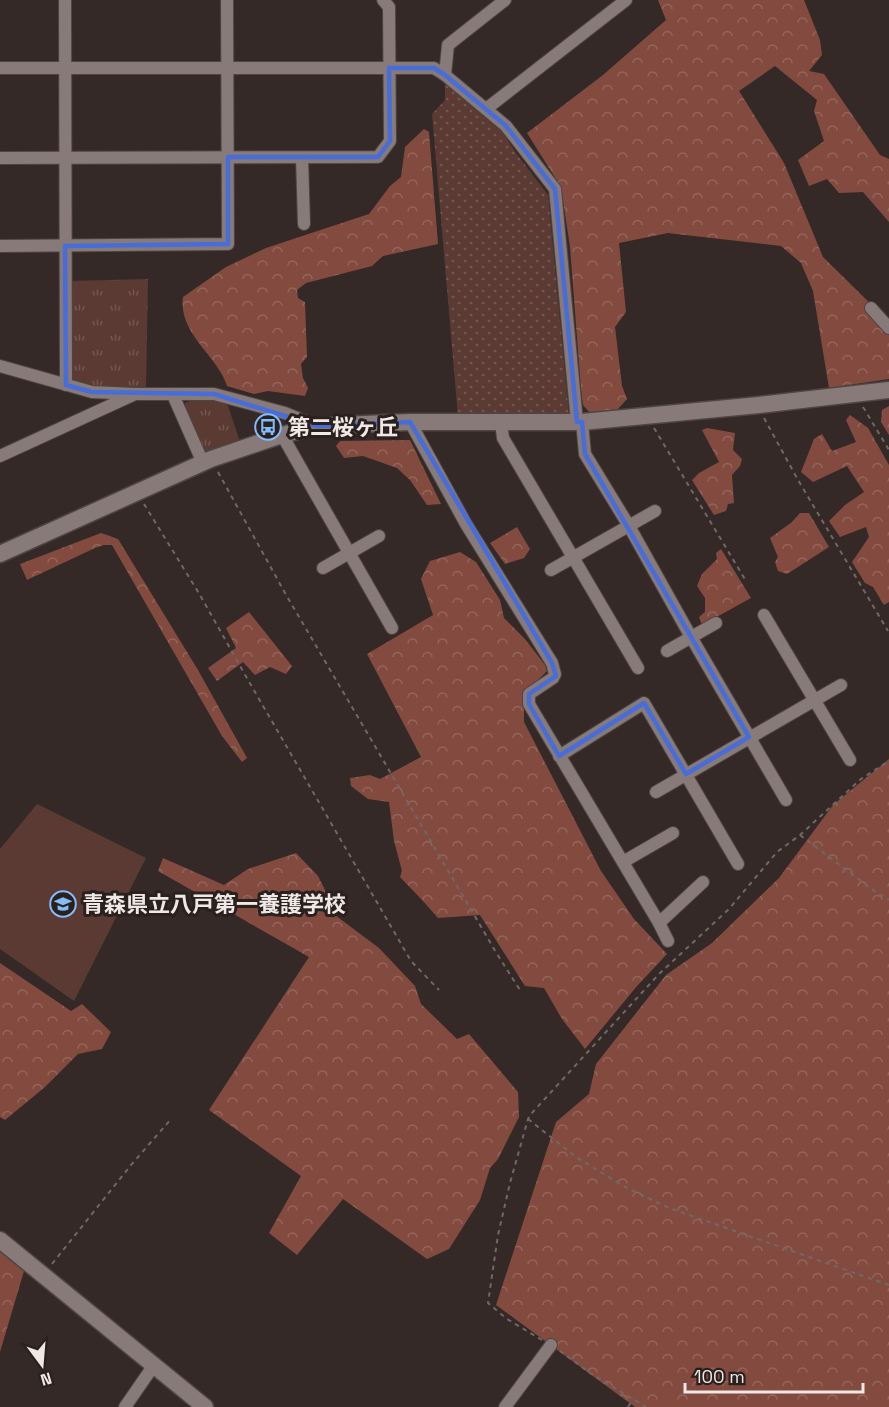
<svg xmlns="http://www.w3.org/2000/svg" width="889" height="1407" font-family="'Space Grotesk','Noto Sans JP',sans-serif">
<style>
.grass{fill:url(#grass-dots)}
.forest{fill:url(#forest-crowns)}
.park{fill:url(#park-tufts)}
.pitch{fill:#5a3a33}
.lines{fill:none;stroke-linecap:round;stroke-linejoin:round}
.street-casing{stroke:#4e4544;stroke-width:14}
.secondary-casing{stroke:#4e4544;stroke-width:19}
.path{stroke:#716866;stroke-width:2;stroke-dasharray:4.5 4.5;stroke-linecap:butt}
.street{stroke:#877a78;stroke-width:12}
.secondary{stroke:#877a78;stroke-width:16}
.marked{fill:none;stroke:#476ddb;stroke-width:4.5;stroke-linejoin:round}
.labels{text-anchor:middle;stroke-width:6;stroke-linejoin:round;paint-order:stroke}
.poi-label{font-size:22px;font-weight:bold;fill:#efe8e7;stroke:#2a201e;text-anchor:start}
</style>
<defs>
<pattern id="grass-dots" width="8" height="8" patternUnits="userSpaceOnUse" patternTransform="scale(1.5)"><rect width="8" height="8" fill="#5a3a33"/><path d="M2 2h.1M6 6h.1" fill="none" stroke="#725651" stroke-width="1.8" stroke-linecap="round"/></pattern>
<pattern id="forest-crowns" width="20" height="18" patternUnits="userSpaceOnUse" patternTransform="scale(1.5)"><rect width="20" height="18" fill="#834b3f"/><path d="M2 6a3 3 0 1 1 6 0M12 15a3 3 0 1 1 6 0" fill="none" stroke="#95655b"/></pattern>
<pattern id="park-tufts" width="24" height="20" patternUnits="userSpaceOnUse" patternTransform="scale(1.5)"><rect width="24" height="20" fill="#5a3a33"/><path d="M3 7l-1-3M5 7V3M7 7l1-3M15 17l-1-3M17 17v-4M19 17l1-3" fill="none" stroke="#725651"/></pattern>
</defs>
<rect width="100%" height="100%" fill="#342927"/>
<!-- grass -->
<polygon class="grass" points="445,82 501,130 516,153 548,195 569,414 458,417 432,114 445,100"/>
<!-- forest -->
<g class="forest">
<polygon points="658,0 804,0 820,40 822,55 809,71 824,74 880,155 889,159 889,222 863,192 839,193 827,179 809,186 798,160 824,141 814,111 817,100 775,66 739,91 784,163 823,257 884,317 889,325 889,379 829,388 813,291 801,263 781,246 668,233 619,243 626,312 615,327 622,386 627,399 616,411 590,413 583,405 581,389 570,247 561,187 527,133 603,75 666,20"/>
<path d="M 424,129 L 429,132 L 438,244 L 383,256 L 372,266 L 306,283 L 297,290 L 298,298 L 305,302 L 307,357 L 301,364 L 303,378 L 308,388 L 305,396 L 268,391 L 254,394 L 227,386 C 218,356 178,334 183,297 L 226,267 L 266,248 L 369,214 L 390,186 L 401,177 L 405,147 Z"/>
<polygon points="889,406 889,435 881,422 882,410"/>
<polygon points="850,415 868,428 889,465 889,602 884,605 873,587 865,583 852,562 869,537 866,527 840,537 829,521 845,505 864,492 847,466 813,482 801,472 814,439 822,434 832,451 856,442 846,420"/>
<polygon points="707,428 735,433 733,450 742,459 740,466 732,475 734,503 728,504 726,511 714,515 692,480 699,473 719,462 702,430"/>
<polygon points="410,440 441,504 427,505 410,480 397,468 363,456 344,458 336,446 340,441"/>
<polygon points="800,513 809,513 829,547 787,574 778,571 775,562 778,557 770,538 792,522"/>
<polygon points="517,527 530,549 524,558 505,564 490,543"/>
<polygon points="101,533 118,539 198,670 247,758 242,762 222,736 112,545 104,545 95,548 27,580 20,564"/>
<polygon points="721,549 751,598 702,625 699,617 705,612 705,598 697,586 702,574 717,559 716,553"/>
<polygon points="460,552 476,562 500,600 504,618 525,639 545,665 547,671 524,694 524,722 601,871 634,919 667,954 637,986 585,1049 562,1019 544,988 525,986 480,915 438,918 423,901 400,877 402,871 394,841 389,802 368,799 351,786 350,778 370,775 380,779 421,757 367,654 433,615 421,579 430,561"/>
<polygon points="249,612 292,666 286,674 270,667 255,675 243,662 217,681 208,668 236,648 226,628"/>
<polygon points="889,759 889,1407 635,1407 496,1305 556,1122 589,1094 596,1064 666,975 712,943 779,878 833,805"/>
<polygon points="296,853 318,876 329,898 335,915 379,948 415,986 421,1004 457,1039 469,1034 518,1092 519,1117 498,1159 490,1168 480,1200 449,1249 427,1259 343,1199 297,1255 269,1233 301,1176 209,1110 309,957 158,871 163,858 224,885 248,869"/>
<polygon points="0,963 71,1011 82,1004 111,1032 102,1049 78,1054 45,1087 5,1120 0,1117"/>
<polygon points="0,1251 24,1271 0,1352"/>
</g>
<!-- park -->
<g class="park">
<polygon points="148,279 146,389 91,386 74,380 71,374 71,281"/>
<polygon points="192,400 216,400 227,403 240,442 210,454 202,450 185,406 185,403"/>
</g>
<!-- pitch -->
<polygon class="pitch" points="37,804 146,858 74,1001 0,949 0,849"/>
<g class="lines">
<!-- street casing -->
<g class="street-casing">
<g id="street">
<polyline points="65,0 66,385"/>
<polyline points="0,68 434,68 445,75 506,126 555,189 577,422"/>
<polyline points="445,75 448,45 505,0"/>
<polyline points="486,109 626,0"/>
<polyline points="0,158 378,157 390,141 389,7 383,0"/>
<polyline points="302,158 304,224"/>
<polyline points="0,246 228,244 227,0"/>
<polyline points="871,308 889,328"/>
<polyline points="0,366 92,392 135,394 214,394 285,413 317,426"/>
<polyline points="173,395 203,463"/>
<polyline points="410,422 466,524 552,663 555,674 553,678 529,694 529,704 659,923 668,941"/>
<polyline points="501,422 503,438 638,668"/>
<polyline points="582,422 585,454 629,526 691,637 786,800"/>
<polyline points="282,435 392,628"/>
<polyline points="0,456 133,395"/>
<polyline points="323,568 379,536"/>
<polyline points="551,570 655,511"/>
<polyline points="764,615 850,760"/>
<polyline points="667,651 716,623"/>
<polyline points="559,756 644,703 738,864"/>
<polyline points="656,792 841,685"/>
<polyline points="623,862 673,833"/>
<polyline points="659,923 703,882"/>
<polyline points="125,1407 154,1365"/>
<polyline points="505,1407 551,1345"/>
</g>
</g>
<!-- secondary casing -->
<g class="secondary-casing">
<g id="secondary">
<polyline points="0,554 211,459 282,435 317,426 410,422 582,422 759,405 889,390"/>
<polyline points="0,1240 205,1407"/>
</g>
</g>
<!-- path -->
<g class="path">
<polyline points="863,407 889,450"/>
<polyline points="764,418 798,480 888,631"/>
<polyline points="654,428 746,581"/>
<polyline points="218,472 285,593 497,954 520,990"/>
<polyline points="144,504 200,595 248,680 411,961 439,990"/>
<polyline points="800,835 873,890 889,900"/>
<polyline points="528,1119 576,1157 625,1187 669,1208 889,1285"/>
<polyline points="52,1264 131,1165 172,1118"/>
<polyline points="542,1340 507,1319 488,1303 498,1235 510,1183 528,1119 531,1114 659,974 729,909 777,852 800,835 861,779 889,761"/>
<polyline points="560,1351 590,1373 646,1407"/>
<polyline points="628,1407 633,1399"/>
</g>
<!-- street -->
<use href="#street" class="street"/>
<!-- secondary -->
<use href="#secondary" class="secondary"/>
</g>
<!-- marked area -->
<path class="marked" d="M 389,68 L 434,68 L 445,75 L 506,126 L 555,189 L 577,422 L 582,422 L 585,454 L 749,737 L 686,774 L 644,703 L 559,756 L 529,704 L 529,694 L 556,676 L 552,663 L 410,422 L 317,426 L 214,394 L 92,392 L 66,385 L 65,246 L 228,244 L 228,157 L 378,157 L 390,141 Z"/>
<!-- icons -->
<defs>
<g id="bus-ring" transform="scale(1.35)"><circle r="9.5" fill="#2a201e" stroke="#83bcfb" stroke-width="1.5"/><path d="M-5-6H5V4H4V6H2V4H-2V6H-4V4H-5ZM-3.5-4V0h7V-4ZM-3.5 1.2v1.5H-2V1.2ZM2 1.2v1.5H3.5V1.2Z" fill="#83bcfb"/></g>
<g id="school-ring" transform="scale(1.35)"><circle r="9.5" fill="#2a201e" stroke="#83bcfb" stroke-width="1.5"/><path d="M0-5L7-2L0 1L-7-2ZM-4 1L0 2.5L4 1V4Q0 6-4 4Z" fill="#83bcfb"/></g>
</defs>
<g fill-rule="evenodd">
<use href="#bus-ring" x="268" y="427"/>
<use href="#school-ring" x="63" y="904"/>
</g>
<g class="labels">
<!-- poi labels -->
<g class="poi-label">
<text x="288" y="435">第二桜ヶ丘</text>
<text x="82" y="912">青森県立八戸第一養護学校</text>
</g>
</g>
<!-- north arrow -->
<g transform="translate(42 1365) rotate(164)" stroke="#2a201e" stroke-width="4.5" paint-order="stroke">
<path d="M0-4.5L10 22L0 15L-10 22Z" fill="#efe8e7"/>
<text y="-9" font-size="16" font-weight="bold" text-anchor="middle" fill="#efe8e7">N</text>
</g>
<!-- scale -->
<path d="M685 1383v9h178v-9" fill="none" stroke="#efe8e7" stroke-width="3"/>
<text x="694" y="1383" font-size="18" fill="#efe8e7" stroke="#2a201e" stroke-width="4.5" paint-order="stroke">100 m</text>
</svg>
